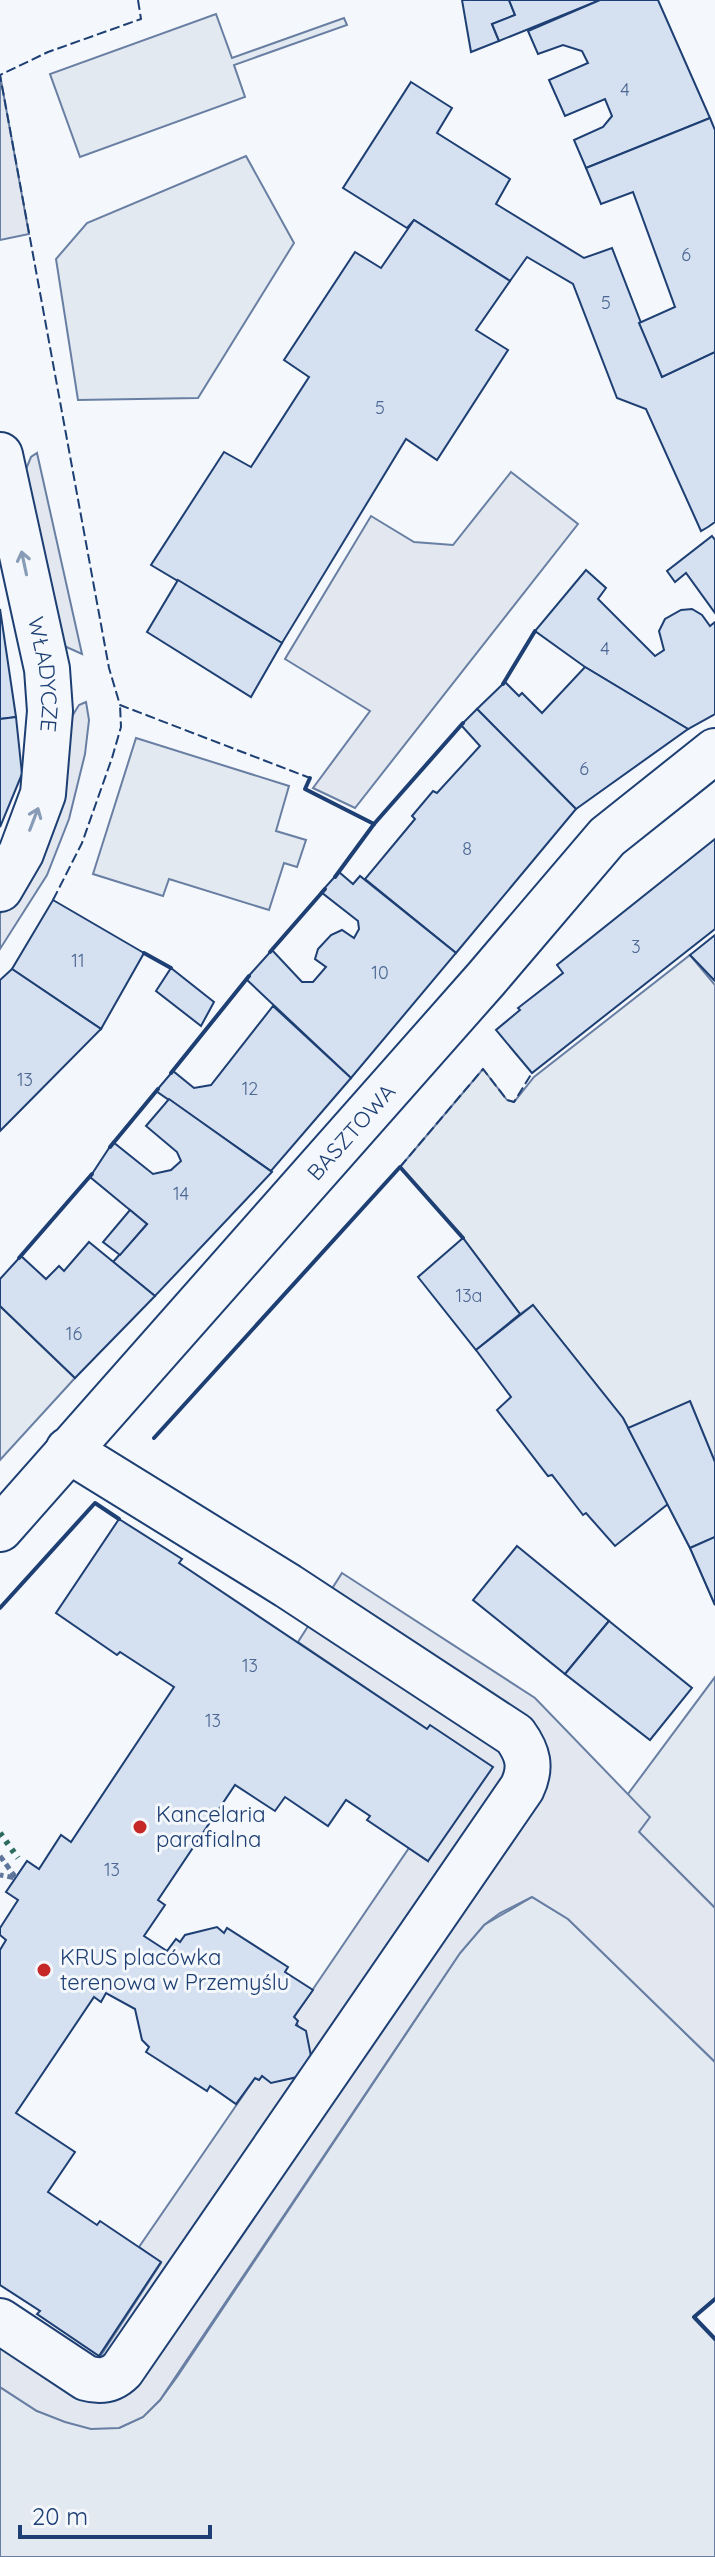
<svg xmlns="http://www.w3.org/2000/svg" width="715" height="2557" font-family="Quicksand,sans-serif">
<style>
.green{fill:#e3e9f0;stroke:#687fa3;stroke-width:2}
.parking{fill:#e3e8f0;stroke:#687fa3;stroke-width:2}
.building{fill:#d5e0f0;stroke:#1d3f73;stroke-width:2}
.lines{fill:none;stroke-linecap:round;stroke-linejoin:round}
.minor-casing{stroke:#1d3f73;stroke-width:48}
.path{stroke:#5e769c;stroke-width:5;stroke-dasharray:6 4;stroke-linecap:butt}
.minor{stroke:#f4f7fb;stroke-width:44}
.hedge{stroke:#2c6c60;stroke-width:6;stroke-dasharray:4 6;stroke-linecap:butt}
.fence{stroke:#1d3f73;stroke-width:2;stroke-dasharray:10 4;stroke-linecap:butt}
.wall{stroke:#1d3f73;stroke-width:4}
.oneway{stroke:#889bb7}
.poi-dot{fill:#c62828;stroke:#f4f7fb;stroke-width:3}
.labels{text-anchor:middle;stroke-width:6;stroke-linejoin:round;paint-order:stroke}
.number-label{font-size:18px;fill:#4b6792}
.street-label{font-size:22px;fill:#1d3f73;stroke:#f4f7fb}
.poi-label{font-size:22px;fill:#1d3f73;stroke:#f4f7fb;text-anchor:start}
</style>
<rect width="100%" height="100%" fill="#f4f7fb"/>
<!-- green -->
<g class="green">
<polygon points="216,14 232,58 344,18 347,25 234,65 245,97 80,157 50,74"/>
<polygon points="246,156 294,243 198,398 78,400 56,259 87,223"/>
<polygon points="136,738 289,786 276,831 306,840 297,867 284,863 269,910 169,879 163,896 93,874"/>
<polygon points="690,955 715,985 715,1605 690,1548 623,1418 533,1305 520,1314 463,1238 400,1167 483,1069 507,1100 514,1102 534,1077"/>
<polygon points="0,1306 75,1378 0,1460"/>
<polygon points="715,1677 715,1908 639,1832 628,1794"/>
<polygon points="532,1897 568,1919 715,2062 715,2299 694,2317 715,2339 715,2557 0,2557 0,2387 37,2411 119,2428 143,2417 160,2400 177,2377 460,1953 484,1925"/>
</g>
<!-- parking -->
<g class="parking">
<polygon points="0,75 29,234 0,240"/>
<polygon points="37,453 82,654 62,645 24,474 31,457"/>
<polygon points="511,472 578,524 355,808 313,788 370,711 285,659 371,516 414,542 453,545"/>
<polygon points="86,702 89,720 85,754 69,819 47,875 0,949 0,914 25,874 71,718 79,705"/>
<polygon points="342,1573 535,1698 650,1817 639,1832 715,1908 715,2062 568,1919 532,1897 500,1913 484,1925 460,1953 160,2400 143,2417 119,2428 91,2429 65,2422 37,2411 0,2387 0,2342 77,2392 161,2263 139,2247 255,2078 259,2080 262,2076 272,2082 297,2077 311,2056 294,2017 409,1848 428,1861 427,1729 298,1642"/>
</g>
<!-- building -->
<g class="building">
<polygon points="462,0 509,0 515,15 492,24 499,41 471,52"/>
<polygon points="509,0 600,0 499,41 492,24 515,15"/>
<polygon points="600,0 658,0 710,118 586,168 574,140 603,127 612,116 605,99 565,116 549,80 588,63 582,51 563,45 538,54 528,31"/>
<polygon points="411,82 452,108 437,133 510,179 496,204 584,258 612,248 662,377 715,352 715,522 708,527 701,531 646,409 617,398 573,284 527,257 510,281 414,220 407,228 343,188"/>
<polygon points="710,118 715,130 715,352 662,377 639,323 675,307 633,192 601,204 586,168"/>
<polygon points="414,220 510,281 476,330 508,350 437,460 406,439 282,643 151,565 224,452 251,467 309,377 284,360 355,252 381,268"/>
<polygon points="712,536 715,540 715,613 686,573 675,582 667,571"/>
<polygon points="586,570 606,588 598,599 655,656 664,650 659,631 665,619 681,610 692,609 702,615 710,626 715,622 715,714 688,729 585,667 535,631"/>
<polygon points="178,580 282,643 251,697 147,632"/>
<polygon points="0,609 16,717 0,719"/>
<polygon points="585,667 688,729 576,809 477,709 505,682 519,696 522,693 542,713"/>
<polygon points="477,709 576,809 456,953 365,879 415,819 412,816 433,791 437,793 480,746 461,725"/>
<polygon points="16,717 22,774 0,827 0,719"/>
<polygon points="715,839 715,929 532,1073 496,1030 520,1010 518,1008 563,973 557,965"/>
<polygon points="339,872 353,884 360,876 456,953 351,1078 246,979 272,950 302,982 313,982 326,967 315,959 318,949 331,935 342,930 354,938 359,929 358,921 321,892"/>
<polygon points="53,900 144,953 101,1029 12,969"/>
<polygon points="715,935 715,981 690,955"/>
<polygon points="171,968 214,1002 201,1026 156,991"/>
<polygon points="12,969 101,1029 0,1131 0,980"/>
<polygon points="273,1006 351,1078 271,1171 156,1091 173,1071 194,1088 211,1085"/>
<polygon points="169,1099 272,1172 155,1296 113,1262 147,1224 90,1177 113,1142 153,1174 171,1170 181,1161 177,1152 146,1126"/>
<polygon points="130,1210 147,1224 120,1255 103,1242"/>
<polygon points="463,1238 520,1314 476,1350 418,1277"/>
<polygon points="89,1242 155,1296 75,1378 0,1306 0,1279 21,1256 46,1279 59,1266 64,1271"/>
<polygon points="533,1305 623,1418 668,1504 615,1546 586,1513 583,1515 552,1475 548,1476 497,1410 511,1397 476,1350"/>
<polygon points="690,1401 715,1462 715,1537 690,1548 628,1428"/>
<polygon points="119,1519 182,1559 179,1563 427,1729 430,1725 493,1767 428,1861 367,1820 370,1816 346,1800 328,1826 285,1797 275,1811 235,1785 158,1900 165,1905 144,1936 167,1951 176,1939 180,1942 185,1935 217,1927 224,1933 227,1928 288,1967 285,1972 313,1990 294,2017 298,2021 296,2025 306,2031 311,2056 297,2077 271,2083 262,2076 259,2080 255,2078 236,2104 210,2086 207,2091 146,2052 149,2047 142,2040 135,2009 106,1993 101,2002 94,1997 16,2113 75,2152 48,2192 97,2225 100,2221 161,2262 99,2356 37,2314 40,2311 0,2285 0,1950 6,1940 0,1935 0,1928 18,1900 6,1892 27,1861 39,1869 61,1835 71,1842 174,1687 120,1652 117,1655 56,1613"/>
<polygon points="715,1537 715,1605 690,1548"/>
<polygon points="517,1546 609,1621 565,1674 473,1600"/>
<polygon points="609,1621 692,1688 650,1740 565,1674"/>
</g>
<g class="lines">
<!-- minor casing -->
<g class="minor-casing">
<g id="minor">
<path id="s1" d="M 0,455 L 47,669 L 50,711 L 43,794 L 21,853 L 0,889"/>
<path id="s2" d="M 0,1529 L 486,979 L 607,837 L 715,751"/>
<path d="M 0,2321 L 86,2378 C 100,2382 111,2381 122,2370 L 522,1788 C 532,1767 528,1753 515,1735 L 288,1586 L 68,1450"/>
</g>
</g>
<!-- path -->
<polyline class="path" points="0,1856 16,1878 0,1875"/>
<!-- minor -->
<use href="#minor" class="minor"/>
<!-- hedge -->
<polyline class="hedge" points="0,1833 18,1858"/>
<!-- fence -->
<g class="fence">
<polyline points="138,0 141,19 48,52 0,75 109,668 120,705 310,778"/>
<polyline points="53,900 82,843 112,758 121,727 120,705"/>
<polyline points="400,1167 483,1069 507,1100 514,1102 532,1073"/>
</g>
<!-- wall -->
<g class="wall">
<polyline points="503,684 535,631"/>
<polyline points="310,778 305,789 374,824"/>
<polyline points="335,877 374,824 463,723"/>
<polyline points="270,952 325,889"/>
<polyline points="144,953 171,968"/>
<polyline points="171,1073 249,976"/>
<polyline points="110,1147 158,1089"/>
<polyline points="19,1258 92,1174"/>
<polyline points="154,1438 400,1167 463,1238"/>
<polyline points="0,1608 95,1503 119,1519"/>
<polyline points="715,2299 694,2317 715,2339"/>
</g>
</g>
<!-- one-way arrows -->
<defs><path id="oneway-shaft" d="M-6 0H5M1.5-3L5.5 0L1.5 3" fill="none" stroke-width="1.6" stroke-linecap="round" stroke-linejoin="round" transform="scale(2)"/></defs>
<g class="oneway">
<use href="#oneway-shaft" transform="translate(24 563) rotate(-102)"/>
<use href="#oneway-shaft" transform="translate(34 819) rotate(-69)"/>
</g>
<!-- markers -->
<g class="poi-dot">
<circle cx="140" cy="1827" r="8"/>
<circle cx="44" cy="1970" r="8"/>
</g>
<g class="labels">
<!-- number labels -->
<g class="number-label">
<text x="625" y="96">4</text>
<text x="686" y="261">6</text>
<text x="606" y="309">5</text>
<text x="380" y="414">5</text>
<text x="605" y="655">4</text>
<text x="584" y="775">6</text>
<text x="467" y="855">8</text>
<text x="636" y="953">3</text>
<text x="78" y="967">11</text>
<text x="380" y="979">10</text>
<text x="25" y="1086">13</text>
<text x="250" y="1095">12</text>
<text x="181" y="1200">14</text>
<text x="469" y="1302">13a</text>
<text x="74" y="1340">16</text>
<text x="250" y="1672">13</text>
<text x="213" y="1727">13</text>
<text x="112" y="1876">13</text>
</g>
<!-- street labels -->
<g class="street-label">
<text dy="8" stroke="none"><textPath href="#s1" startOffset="224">WŁADYCZE</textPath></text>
<text dy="8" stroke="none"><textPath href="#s2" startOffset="530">BASZTOWA</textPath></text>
</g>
<!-- poi labels -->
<g class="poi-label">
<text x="156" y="1822">Kancelaria<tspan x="156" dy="25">parafialna</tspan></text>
<text x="60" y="1965">KRUS placówka<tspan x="60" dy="25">terenowa w Przemyślu</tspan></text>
</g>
</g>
<!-- scale -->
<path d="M20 2525v12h190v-12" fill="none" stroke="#1d3f73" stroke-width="4"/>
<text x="32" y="2525" font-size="24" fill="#1d3f73" stroke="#f4f7fb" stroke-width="6" paint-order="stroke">20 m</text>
</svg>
